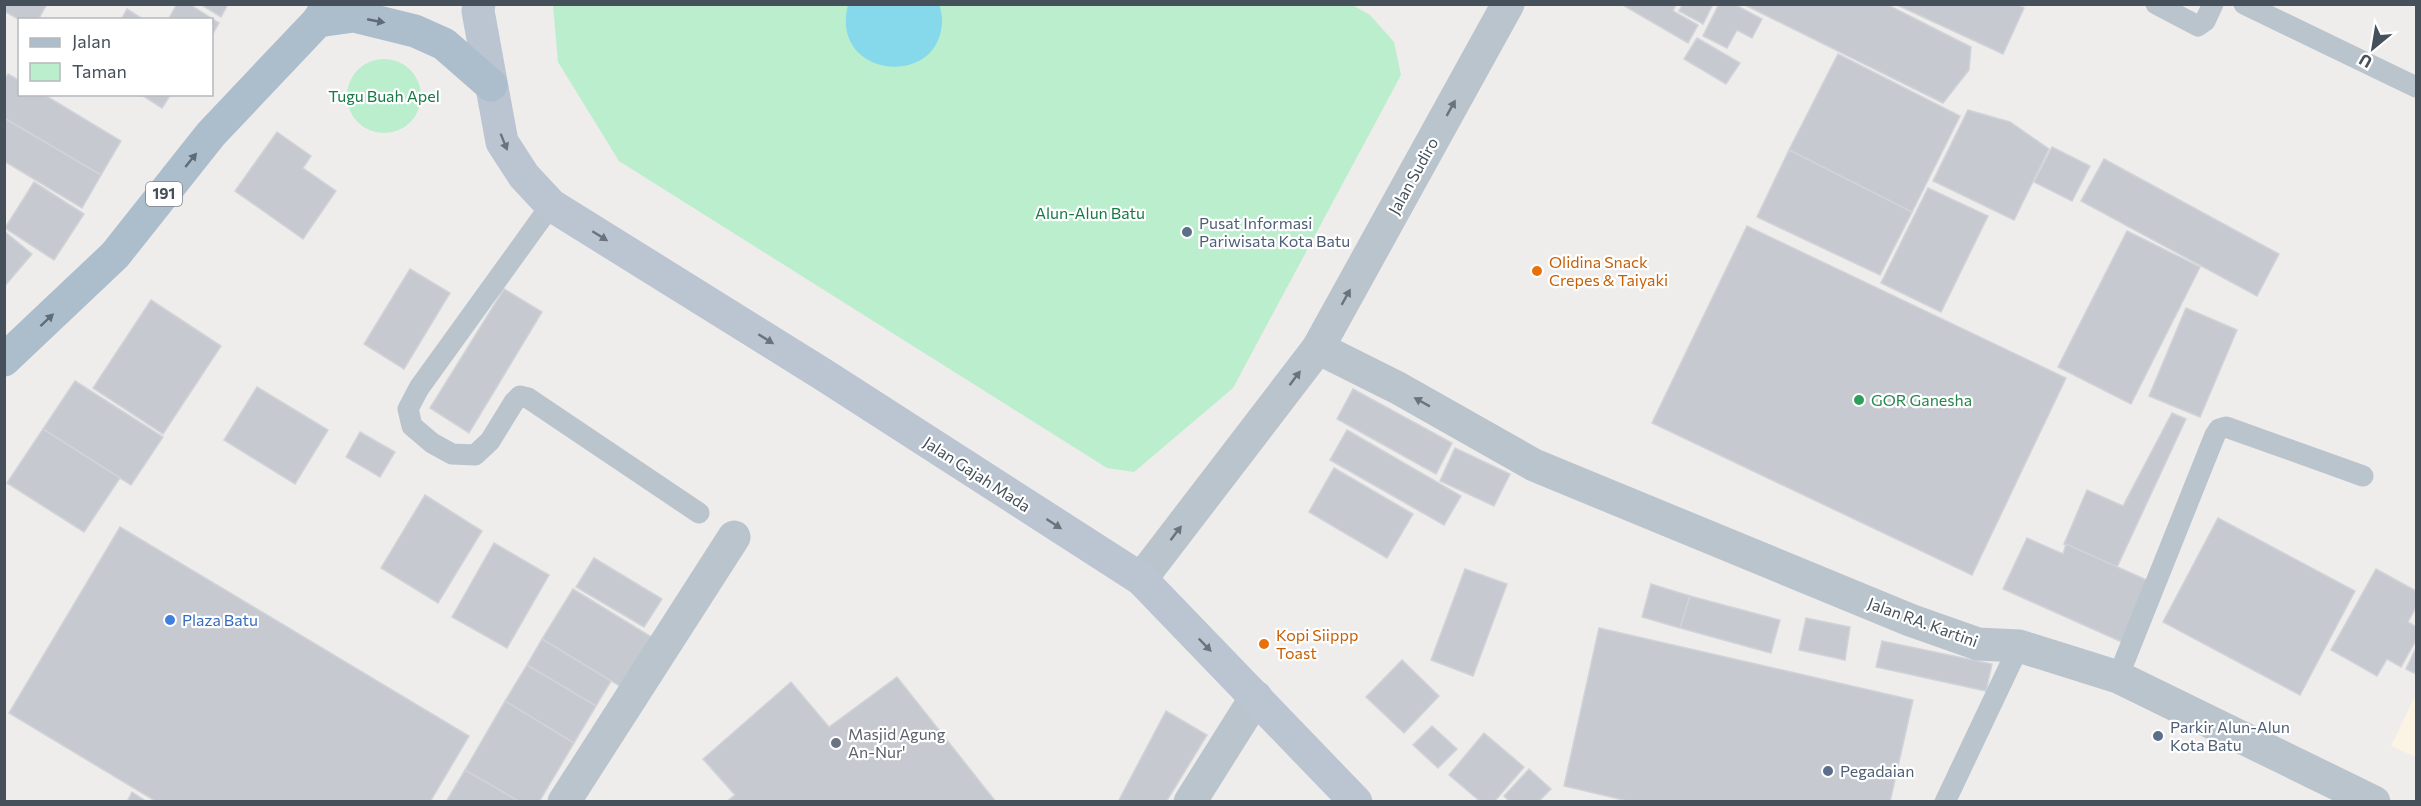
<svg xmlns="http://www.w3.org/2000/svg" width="2421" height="806" font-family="Commissioner,sans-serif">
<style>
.commercial{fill:#fbf4e4}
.green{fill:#baeecd}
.water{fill:#86d8eb}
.building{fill:#c6c9cf;stroke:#d0d3d8;stroke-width:1.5}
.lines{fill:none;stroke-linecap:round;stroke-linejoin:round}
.lane{stroke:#bac4cc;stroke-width:21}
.street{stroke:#bac4cc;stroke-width:33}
.secondary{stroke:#bac5d1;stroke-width:33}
.primary{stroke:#acbdcc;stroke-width:33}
.oneway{fill:#5f6b76}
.oneway2{fill:#68737c}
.oneway3{fill:#68737e}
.service-dot{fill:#5c6f8a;stroke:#fff;stroke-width:2}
.food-dot{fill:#e8710a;stroke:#fff;stroke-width:2}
.leisure-dot{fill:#2e9e5b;stroke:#fff;stroke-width:2}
.shop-dot{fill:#3f7fe0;stroke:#fff;stroke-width:2}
.worship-dot{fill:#6b7280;stroke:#fff;stroke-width:2}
.labels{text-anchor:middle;stroke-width:4.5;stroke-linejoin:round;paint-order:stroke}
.shield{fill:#fff;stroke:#7d848c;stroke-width:1.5}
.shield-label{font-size:15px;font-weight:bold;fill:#45505a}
.park-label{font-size:16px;fill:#167a46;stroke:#fff}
.street-label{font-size:16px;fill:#45505a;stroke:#fff}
.service-label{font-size:16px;fill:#4e5e75;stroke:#fff;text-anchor:start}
.food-label{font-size:16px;fill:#c56008;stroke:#fff;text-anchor:start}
.leisure-label{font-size:16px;fill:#27864d;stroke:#fff;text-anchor:start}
.shop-label{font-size:16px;fill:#366cbe;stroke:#fff;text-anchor:start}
.worship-label{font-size:16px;fill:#5b616d;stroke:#fff;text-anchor:start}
</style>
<rect width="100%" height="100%" fill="#efecec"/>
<!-- commercial -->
<polygon class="commercial" points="2416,694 2416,757 2391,746"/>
<!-- green -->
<g class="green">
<polygon points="553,5 1352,5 1370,15 1394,42 1401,75 1233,388 1134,472 1107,468 619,161 558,62"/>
<circle cx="384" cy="96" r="37"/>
</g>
<!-- water -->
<path class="water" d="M 848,5 L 940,5 C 940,10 943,17 942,23 C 938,90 829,77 848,5 Z"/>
<!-- building -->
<g class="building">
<polygon points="4,4 47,4 38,20 20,20 4,11"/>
<polygon points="177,4 189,4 219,23 212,35 212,20 168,20"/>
<polygon points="200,4 228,4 221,17"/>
<polygon points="1621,4 1676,4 1673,11 1698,25 1688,43"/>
<polygon points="1683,4 1713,4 1703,24 1679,11"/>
<polygon points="1719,4 1734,4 1762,19 1752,38 1737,30 1727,48 1703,36"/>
<polygon points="1743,4 1886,4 1971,47 1969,70 1943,103"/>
<polygon points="1895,4 2017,4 2024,8 2003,54"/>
<polygon points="127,9 144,20 121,20"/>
<polygon points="1697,38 1740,63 1726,84 1684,59"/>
<polygon points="1838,54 1960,116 1912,212 1789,150"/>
<polygon points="8,74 20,81 20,94 43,94 121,141 101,175 4,118 4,81"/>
<polygon points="140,94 171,94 162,108"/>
<polygon points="1968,110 2010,122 2049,149 2014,220 1933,181"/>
<polygon points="4,118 101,175 82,208 4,161"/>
<polygon points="277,132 311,156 303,168 336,191 303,239 235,191"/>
<polygon points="2052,147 2090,166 2072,201 2034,182"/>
<polygon points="1789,150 1912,212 1880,275 1757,217"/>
<polygon points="2104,159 2279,254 2257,296 2081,201"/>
<polygon points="34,182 84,214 54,260 5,228"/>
<polygon points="1928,188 1988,216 1941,312 1881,283"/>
<polygon points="1747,226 2066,378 1972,575 1652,423"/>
<polygon points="4,231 32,254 4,287"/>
<polygon points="2127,231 2200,267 2131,404 2058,367"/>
<polygon points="410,269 450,293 404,369 364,344"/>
<polygon points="504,289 542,312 469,433 430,408"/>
<polygon points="151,300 221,346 163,434 93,388"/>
<polygon points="2186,308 2237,330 2200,417 2149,396"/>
<polygon points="75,381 163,437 131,485 43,429"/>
<polygon points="257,387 328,430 295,484 224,440"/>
<polygon points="1353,389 1452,443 1436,474 1337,419"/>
<polygon points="2172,413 2186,419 2117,567 2064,544 2087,490 2123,506"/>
<polygon points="43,429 120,478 84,532 7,483"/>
<polygon points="1347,430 1461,496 1444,525 1330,460"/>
<polygon points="360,432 395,452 380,477 346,457"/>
<polygon points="1455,448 1510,474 1494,506 1440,481"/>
<polygon points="1334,468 1413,514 1387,558 1309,512"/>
<polygon points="425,495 482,531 438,603 381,568"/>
<polygon points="2218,518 2355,591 2300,695 2163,622"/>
<polygon points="120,527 469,736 430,802 157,802 9,713"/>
<polygon points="2027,538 2063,554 2066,544 2151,582 2124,643 2003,589"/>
<polygon points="494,543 549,575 507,648 452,617"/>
<polygon points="594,558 662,599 644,627 576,587"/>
<polygon points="1465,569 1507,584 1473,676 1431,660"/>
<polygon points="2376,569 2416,591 2416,607 2408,622 2416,627 2416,640 2401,667 2387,659 2377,676 2331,650"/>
<polygon points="1651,584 1690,596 1680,628 1642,617"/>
<polygon points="573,589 653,638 623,688 542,639"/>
<polygon points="1690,596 1780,620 1771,653 1680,628"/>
<polygon points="1806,618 1850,627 1845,660 1799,650"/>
<polygon points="1599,628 1913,700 1890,802 1632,802 1564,786"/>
<polygon points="542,639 611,681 596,706 527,665"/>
<polygon points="1882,641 1992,664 1986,691 1876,667"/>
<polygon points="2416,648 2416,674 2406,669"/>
<polygon points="1402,660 1439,696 1404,733 1366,697"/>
<polygon points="527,665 596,706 574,743 505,701"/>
<polygon points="897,677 996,802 726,802 735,795 703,759 791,682 829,727"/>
<polygon points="505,701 574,743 539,802 520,802 465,770"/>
<polygon points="1166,711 1207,735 1166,802 1118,802"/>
<polygon points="1432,726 1457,749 1438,768 1413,745"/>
<polygon points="1484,733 1524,767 1494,802 1481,802 1449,775"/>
<polygon points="1529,769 1551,789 1538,802 1510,802 1504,796"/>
<polygon points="465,770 520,802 446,802"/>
<polygon points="132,792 147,802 127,802"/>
</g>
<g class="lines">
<!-- lane -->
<g class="lane">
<polyline points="2156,4 2198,26 2205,21 2213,4"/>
<polyline points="2244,4 2416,87"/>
<polyline points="551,205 419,388 408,409 412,426 432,443 452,454 475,455 490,441 514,402 520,396 528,398 699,513"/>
<polyline points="2118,677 2215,435 2219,429 2226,427 2363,476"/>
<polyline points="1945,802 2019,646"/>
</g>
<!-- street -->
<g class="street">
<polyline points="1318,348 1398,388 1534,465 1910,620 1978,644 2019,646 2118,677 2374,802"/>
<polyline points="1141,579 1318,348 1508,4"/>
<polyline points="564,802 734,537"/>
<polyline points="1190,802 1256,697"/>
</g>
<!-- secondary -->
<polyline class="secondary" points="479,4 478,11 502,142 524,176 551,205 824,375 1141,579 1356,802"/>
<!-- primary -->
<g class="primary">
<polyline points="318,21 354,16 415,31 444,44 491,85"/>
<polyline points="4,360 115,255 211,134 318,21 329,4"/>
</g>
</g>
<!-- one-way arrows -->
<defs><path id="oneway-solid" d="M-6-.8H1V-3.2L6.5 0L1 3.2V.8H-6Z" transform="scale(1.5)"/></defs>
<g class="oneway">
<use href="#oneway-solid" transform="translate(376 21) rotate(11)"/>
<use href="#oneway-solid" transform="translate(191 160) rotate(-51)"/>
<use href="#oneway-solid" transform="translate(47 320) rotate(-43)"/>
</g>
<g class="oneway2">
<use href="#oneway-solid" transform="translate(1451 108) rotate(-61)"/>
<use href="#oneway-solid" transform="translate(1346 297) rotate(-61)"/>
<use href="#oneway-solid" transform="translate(1295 378) rotate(-53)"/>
<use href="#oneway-solid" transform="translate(1422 402) rotate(-151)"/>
<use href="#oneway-solid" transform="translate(1176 533) rotate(-53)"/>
</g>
<g class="oneway3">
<use href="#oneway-solid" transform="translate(504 142) rotate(68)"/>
<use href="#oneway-solid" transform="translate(600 236) rotate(32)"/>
<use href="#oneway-solid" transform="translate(766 339) rotate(32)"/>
<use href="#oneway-solid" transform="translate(1054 524) rotate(33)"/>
<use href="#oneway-solid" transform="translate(1205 645) rotate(46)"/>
</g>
<!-- markers -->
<g class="service-dot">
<circle cx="1187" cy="232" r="6"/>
<circle cx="2158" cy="736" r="6"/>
<circle cx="1828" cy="771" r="6"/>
</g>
<g class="food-dot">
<circle cx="1537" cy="271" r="6"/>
<circle cx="1264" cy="644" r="6"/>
</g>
<circle class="leisure-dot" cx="1859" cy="400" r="6"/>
<circle class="shop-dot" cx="170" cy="620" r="6"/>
<circle class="worship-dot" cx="836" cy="743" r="6"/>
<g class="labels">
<!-- shield labels -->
<rect class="shield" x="146" y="182" width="36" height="24" rx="4.5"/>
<g class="shield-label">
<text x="164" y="199">191</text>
</g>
<!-- park labels -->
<g class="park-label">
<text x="384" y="102">Tugu Buah Apel</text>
<text x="1090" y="219">Alun-Alun Batu</text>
</g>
<!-- street labels -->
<g class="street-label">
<text transform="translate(1413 176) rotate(-61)" y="6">Jalan Sudiro</text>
<text transform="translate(977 474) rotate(33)" y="6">Jalan Gajah Mada</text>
<text transform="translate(1923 622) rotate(20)" y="6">Jalan RA. Kartini</text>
</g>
<!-- service labels -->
<g class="service-label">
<text x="1199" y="229">Pusat Informasi<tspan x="1199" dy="18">Pariwisata Kota Batu</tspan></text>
<text x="2170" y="733">Parkir Alun-Alun<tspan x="2170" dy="18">Kota Batu</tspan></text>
<text x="1840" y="777">Pegadaian</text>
</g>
<!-- food labels -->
<g class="food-label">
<text x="1549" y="268">Olidina Snack<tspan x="1549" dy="18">Crepes &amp; Taiyaki</tspan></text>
<text x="1276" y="641">Kopi Siippp<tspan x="1276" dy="18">Toast</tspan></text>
</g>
<!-- leisure labels -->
<g class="leisure-label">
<text x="1871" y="406">GOR Ganesha</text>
</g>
<!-- shop labels -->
<g class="shop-label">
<text x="182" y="626">Plaza Batu</text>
</g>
<!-- worship labels -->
<g class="worship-label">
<text x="848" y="740">Masjid Agung<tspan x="848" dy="18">An-Nur'</tspan></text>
</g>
</g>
<!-- border -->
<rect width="2421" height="806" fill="none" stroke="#45505a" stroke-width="12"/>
<!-- legend -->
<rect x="18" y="18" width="195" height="78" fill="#ffffff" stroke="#b5b9bd" stroke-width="1.5"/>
<rect x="30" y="38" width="30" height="9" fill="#acbdcc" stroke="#b5b9bd" stroke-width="1.5"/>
<text x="72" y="48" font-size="18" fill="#45505a">Jalan</text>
<rect x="30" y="63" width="30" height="18" fill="#baeecd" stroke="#b5b9bd" stroke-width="1.5"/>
<text x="72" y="78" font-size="18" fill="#45505a">Taman</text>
<!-- north arrow -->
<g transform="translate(2373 48) rotate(210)" stroke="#ffffff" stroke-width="4.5" paint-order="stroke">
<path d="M0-4.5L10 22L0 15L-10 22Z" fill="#45505a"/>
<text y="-9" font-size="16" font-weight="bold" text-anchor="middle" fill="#45505a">U</text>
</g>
</svg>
